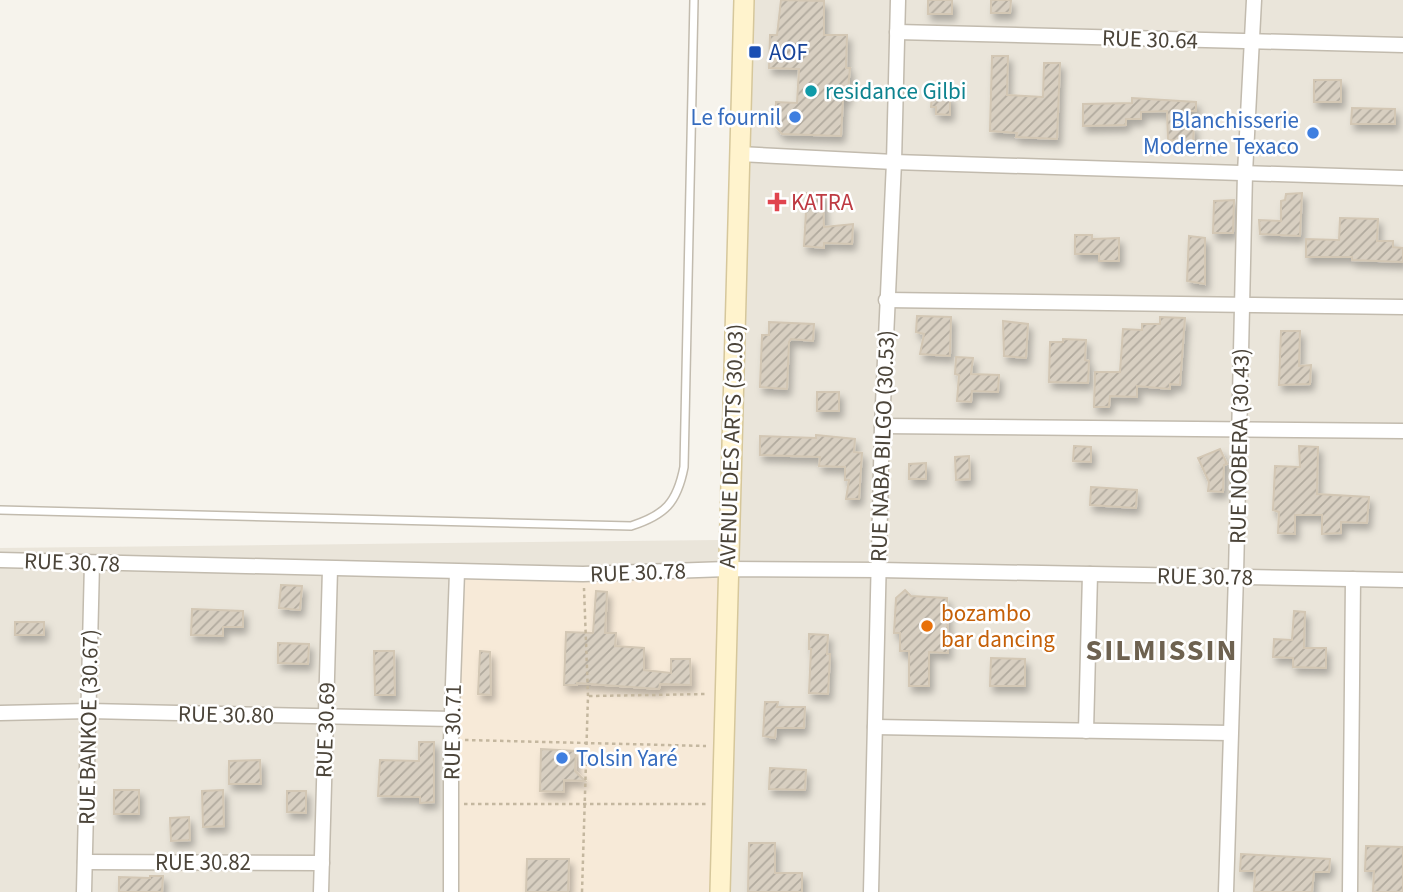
<svg xmlns="http://www.w3.org/2000/svg" width="1403" height="892" font-family="'Source Sans 3',sans-serif">
<style>
.residential{fill:#eae5da}
.commercial{fill:#f7ead8}
.building{fill:url(#building-hatch);stroke:#d3c7b4;stroke-width:2;filter:url(#shadow)}
.lines{fill:none;stroke-linecap:round;stroke-linejoin:round}
.lane-casing{stroke:#c2bbae;stroke-width:10}
.street-casing{stroke:#c2bbae;stroke-width:17}
.secondary-casing{stroke:#d6c79b;stroke-width:22}
.path{stroke:#c4b79f;stroke-width:2.5;stroke-dasharray:3.5 3.5;stroke-linecap:butt}
.lane{stroke:#fff;stroke-width:7}
.street{stroke:#fff;stroke-width:14}
.secondary{stroke:#fff3cd;stroke-width:19}
.transit-dot{fill:#1a4fb4;stroke:#fff;stroke-width:2.5}
.culture-dot{fill:#0f9aa8;stroke:#fff;stroke-width:2.5}
.shop-dot{fill:#3f7fe0;stroke:#fff;stroke-width:2.5}
.health-dot{fill:#e0444e;stroke:#fff;stroke-width:2.5}
.food-dot{fill:#e8710a;stroke:#fff;stroke-width:2.5}
.labels{text-anchor:middle;stroke-width:5;stroke-linejoin:round;paint-order:stroke}
.street-label{font-size:23px;fill:#4b4439;stroke:#fff}
.transit-label{font-size:23px;fill:#164399;stroke:#fff;text-anchor:start}
.culture-label{font-size:23px;fill:#0d838f;stroke:#fff;text-anchor:start}
.shop-label{font-size:23px;fill:#366cbe;stroke:#fff;text-anchor:end}
.health-label{font-size:23px;fill:#be3a42;stroke:#fff;text-anchor:start}
.food-label{font-size:23px;fill:#c56008;stroke:#fff;text-anchor:start}
.district-label{font-size:30px;font-weight:bold;letter-spacing:2px;fill:#6e6250;stroke:#fff}
</style>
<defs>
<pattern id="building-hatch" width="6" height="6" patternUnits="userSpaceOnUse" patternTransform="scale(1.75)"><rect width="6" height="6" fill="#d8cfc1"/><path d="M-1 1l2-2M0 6l6-6M5 7l2-2" fill="none" stroke="#b1aa9e"/></pattern>
<filter id="shadow"><feDropShadow dx="3.5" dy="6" stdDeviation="3.5" flood-color="#0004"/></filter>
</defs>
<rect width="100%" height="100%" fill="#f6f3ec"/>
<!-- residential -->
<polygon class="residential" points="743,0 1403,0 1403,892 0,892 0,548 719,540"/>
<!-- commercial -->
<polygon class="commercial" points="727,569 720,892 451,892 457,572"/>
<!-- building -->
<g class="building">
<polygon points="781,0 824,1 824,35 847,35 846,68 850,68 847,99 843,99 841,136 782,134 776,127 776,102 797,103 799,69 769,68 770,35 777,35"/>
<rect x="928" y="0" width="24" height="14"/>
<polygon points="991,0 1011,0 1010,13 991,13"/>
<polygon points="992,56 1008,56 1007,95 1043,97 1044,63 1060,63 1057,139 1016,137 1017,133 990,131"/>
<rect x="1314" y="80" width="27" height="22"/>
<polygon points="932,95 950,96 950,115 936,114 936,107 931,107"/>
<polygon points="1132,98 1196,102 1196,111 1183,111 1182,126 1194,126 1193,142 1168,140 1167,111 1141,112 1141,119 1126,119 1126,125 1083,126 1083,104 1132,103"/>
<polygon points="1352,108 1395,109 1395,124 1351,124"/>
<polygon points="807,193 823,193 824,227 853,224 852,244 824,243 824,248 804,246"/>
<polygon points="1302,193 1300,236 1260,234 1259,220 1281,221 1281,201 1285,200 1286,194"/>
<polygon points="1234,200 1233,233 1213,233 1214,201"/>
<polygon points="1340,218 1378,219 1377,241 1393,241 1393,247 1403,248 1403,262 1352,260 1352,257 1306,257 1306,239 1339,240"/>
<polygon points="1075,235 1092,235 1092,239 1119,238 1119,261 1099,261 1099,254 1075,254"/>
<polygon points="1189,236 1205,238 1205,284 1187,281"/>
<polygon points="917,316 951,317 950,356 920,354 924,334 916,332"/>
<polygon points="1160,317 1185,318 1180,385 1170,384 1170,389 1137,386 1137,397 1110,396 1109,407 1094,407 1095,372 1120,372 1123,329 1142,330 1142,324 1160,324"/>
<polygon points="1003,321 1028,324 1026,358 1004,356"/>
<polygon points="769,322 814,324 813,341 791,339 789,342 787,389 760,387 762,335 769,335"/>
<polygon points="1281,331 1300,331 1299,366 1311,365 1310,384 1279,385"/>
<polygon points="1063,339 1086,340 1085,360 1089,361 1088,383 1049,382 1050,342 1063,342"/>
<polygon points="956,357 973,358 971,374 999,375 998,392 972,391 971,402 957,401 959,375 955,374"/>
<rect x="817" y="392" width="22" height="19"/>
<polygon points="816,435 855,439 854,452 862,453 859,499 846,499 849,480 845,480 845,467 819,466 820,457 760,455 760,436 816,438"/>
<polygon points="1074,446 1091,447 1091,462 1073,461"/>
<polygon points="1299,446 1318,447 1317,494 1369,497 1367,523 1341,522 1341,533 1322,534 1322,515 1295,515 1295,534 1278,533 1279,512 1273,510 1275,466 1300,467"/>
<polygon points="1220,449 1227,464 1224,465 1223,492 1208,491 1209,482 1198,458"/>
<polygon points="969,456 970,479 956,480 955,457"/>
<polygon points="926,463 926,479 909,479 909,464"/>
<polygon points="1091,487 1137,490 1136,508 1090,505"/>
<polygon points="281,585 302,586 300,610 279,608"/>
<polygon points="905,590 911,596 947,598 948,653 929,652 929,686 909,686 909,651 900,651 900,633 894,633 896,598"/>
<polygon points="596,591 607,592 605,633 616,633 615,646 644,648 644,670 671,673 671,659 690,659 691,685 660,684 659,689 577,683 577,685 564,685 566,632 593,633"/>
<polygon points="192,609 243,611 243,627 223,627 223,636 191,635"/>
<polygon points="1294,611 1305,612 1304,648 1326,648 1326,668 1293,667 1293,658 1273,657 1274,639 1292,640"/>
<rect x="15" y="622" width="29" height="13"/>
<polygon points="809,634 828,635 827,654 830,654 828,694 809,693 811,649 809,649"/>
<polygon points="278,643 309,644 308,664 278,663"/>
<polygon points="374,651 394,651 395,695 375,695"/>
<polygon points="480,651 490,652 491,695 478,694"/>
<polygon points="991,658 1025,659 1025,686 990,686"/>
<polygon points="765,702 778,702 777,707 805,707 804,728 776,728 775,738 763,736"/>
<polygon points="419,742 434,742 434,802 420,803 420,797 378,796 380,760 419,761"/>
<polygon points="541,749 576,751 575,771 585,781 564,780 564,792 540,791"/>
<polygon points="260,760 261,784 229,784 229,761"/>
<polygon points="770,768 806,770 805,790 769,789"/>
<rect x="114" y="790" width="25" height="24"/>
<polygon points="223,790 224,826 203,827 202,791"/>
<polygon points="287,791 306,791 306,813 287,812"/>
<polygon points="189,817 190,840 171,841 170,818"/>
<polygon points="749,843 775,843 775,873 802,873 802,892 748,892"/>
<polygon points="1366,846 1403,847 1403,892 1373,892 1374,871 1365,871"/>
<polygon points="1241,854 1330,859 1329,872 1314,872 1312,892 1254,892 1255,871 1240,871"/>
<polygon points="527,859 569,859 568,892 526,892"/>
<polygon points="150,876 163,876 162,892 119,892 119,877 150,878"/>
</g>
<g class="lines">
<!-- lane casing -->
<g class="lane-casing">
<path id="lane" d="M 0,510 L 631,526 C 665,515 677,503 684,467 L 694,0"/>
</g>
<!-- street casing -->
<g class="street-casing">
<g id="street">
<polyline points="897,32 1403,45"/>
<polyline points="739,154 894,162 1403,178"/>
<polyline points="886,300 1403,307"/>
<polyline points="882,426 1403,431"/>
<polyline points="0,560 583,574 727,569 879,570 1403,580"/>
<polyline points="0,713 89,711 452,719"/>
<polyline points="875,727 1230,733"/>
<polyline points="1086,731 1090,574"/>
<polyline points="85,862 322,863"/>
<polyline points="84,892 92,563"/>
<polyline points="321,892 330,569"/>
<polyline points="451,892 451,740 457,572"/>
<polyline points="871,892 882,426 894,162 898,0"/>
<polyline points="1226,892 1236,575 1245,173 1254,0"/>
<polyline points="1350,892 1353,579"/>
</g>
</g>
<!-- secondary casing -->
<g class="secondary-casing">
<polyline id="secondary" points="720,892 744,0"/>
</g>
<!-- path -->
<g class="path">
<polyline points="589,696 708,694"/>
<polyline points="465,740 706,746"/>
<polyline points="464,804 706,804"/>
<polyline points="582,892 588,696 584,588"/>
</g>
<!-- lane -->
<use href="#lane" class="lane"/>
<!-- street -->
<use href="#street" class="street"/>
<!-- secondary -->
<use href="#secondary" class="secondary"/>
</g>
<!-- markers -->
<rect class="transit-dot" x="748" y="45" width="14" height="14" rx="3.5"/>
<circle class="culture-dot" cx="811" cy="91" r="7"/>
<g class="shop-dot">
<circle cx="795" cy="117" r="7"/>
<circle cx="1313" cy="133" r="7"/>
<circle cx="562" cy="758" r="7"/>
</g>
<path class="health-dot" d="M773.5 191.5h7v7h7v7h-7v7h-7v-7h-7v-7h7z"/>
<circle class="food-dot" cx="927" cy="626" r="7"/>
<g class="labels">
<!-- street labels -->
<g class="street-label">
<text transform="translate(1150 39) rotate(2)" y="8">RUE 30.64</text>
<text transform="translate(731 446) rotate(-88)" y="8">AVENUE DES ARTS (30.03)</text>
<text transform="translate(882 446) rotate(-88)" y="8">RUE NABA BILGO (30.53)</text>
<text transform="translate(1239 446) rotate(-89)" y="8">RUE NOBERA (30.43)</text>
<text transform="translate(72 562) rotate(2)" y="8">RUE 30.78</text>
<text transform="translate(638 572) rotate(-2)" y="8">RUE 30.78</text>
<text transform="translate(1205 576) rotate(1)" y="8">RUE 30.78</text>
<text transform="translate(226 714) rotate(1)" y="8">RUE 30.80</text>
<text transform="translate(88 727) rotate(-89)" y="8">RUE BANKOE (30.67)</text>
<text transform="translate(325 730) rotate(-88)" y="8">RUE 30.69</text>
<text transform="translate(452 732) rotate(-89)" y="8">RUE 30.71</text>
<text x="203" y="870">RUE 30.82</text>
</g>
<!-- transit labels -->
<g class="transit-label">
<text x="769" y="60">AOF</text>
</g>
<!-- culture labels -->
<g class="culture-label">
<text x="825" y="99">residance Gilbi</text>
</g>
<!-- shop labels -->
<g class="shop-label">
<text x="781" y="125">Le fournil</text>
<text x="1299" y="128">Blanchisserie<tspan x="1299" dy="26">Moderne Texaco</tspan></text>
<text x="576" y="766" text-anchor="start">Tolsin Yaré</text>
</g>
<!-- health labels -->
<g class="health-label">
<text x="791" y="210">KATRA</text>
</g>
<!-- food labels -->
<g class="food-label">
<text x="941" y="621">bozambo<tspan x="941" dy="26">bar dancing</tspan></text>
</g>
<!-- district labels -->
<g class="district-label">
<text x="1162" y="660">SILMISSIN</text>
</g>
</g>
</svg>
